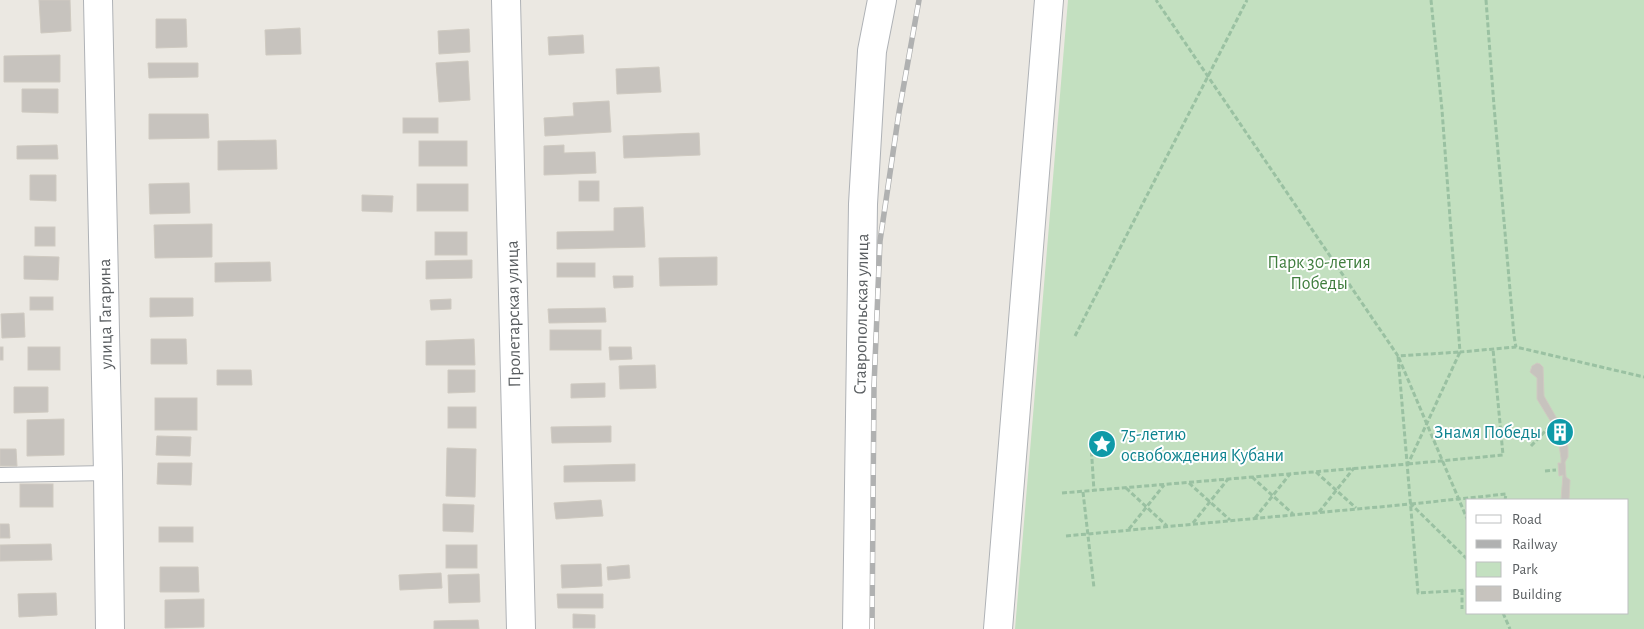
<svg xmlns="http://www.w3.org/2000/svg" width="1644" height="629" font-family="'Alegreya Sans',sans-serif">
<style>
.green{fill:#c3e0c0;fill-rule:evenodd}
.building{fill:#c7c3be;stroke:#cfcac1}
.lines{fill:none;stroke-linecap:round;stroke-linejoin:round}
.service-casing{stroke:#afb2b6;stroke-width:16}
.minor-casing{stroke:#afb2b6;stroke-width:30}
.tertiary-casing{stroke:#afb2b6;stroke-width:30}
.path{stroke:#9ac1a2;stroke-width:3;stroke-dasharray:5 2.5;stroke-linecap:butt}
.service{stroke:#fff;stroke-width:14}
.minor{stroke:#fff;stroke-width:28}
.tertiary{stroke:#fff;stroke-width:28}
.rail-casing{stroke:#b0b1b1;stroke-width:5.5}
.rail{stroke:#fff;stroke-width:4;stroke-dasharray:11;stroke-linecap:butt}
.labels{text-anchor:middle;stroke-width:4;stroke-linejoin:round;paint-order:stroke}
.park-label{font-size:18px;fill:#3f7d3d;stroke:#fff}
.street-label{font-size:18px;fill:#5a5e61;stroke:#fff}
.culture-label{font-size:18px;fill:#0d838f;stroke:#fff;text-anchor:end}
</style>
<rect width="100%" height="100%" fill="#ebe8e2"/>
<!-- green -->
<path class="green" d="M 1068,0 L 1644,0 L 1644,629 L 1015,629 ZM 1468,500 L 1628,500 L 1628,613 L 1468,613 Z"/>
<!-- building -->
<g class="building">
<polygon points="39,0 70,0 71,31 41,33"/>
<polygon points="156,19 186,19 187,47 156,48"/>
<polygon points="300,28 301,54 266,55 265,30"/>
<polygon points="469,29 470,52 439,54 438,31"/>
<polygon points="583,35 584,53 549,55 548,37"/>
<polygon points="60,55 60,82 4,82 4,56"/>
<polygon points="468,61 470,100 439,102 436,63"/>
<polygon points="148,63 198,63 198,77 149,78"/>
<polygon points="659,67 661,92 617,94 616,69"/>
<polygon points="22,89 58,89 58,113 22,112"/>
<polygon points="609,101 611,132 545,136 544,118 574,116 573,103"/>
<polygon points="149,114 208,114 209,138 149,139"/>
<rect x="403" y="118" width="35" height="15"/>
<polygon points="699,133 700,155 624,158 623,136"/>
<polygon points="276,140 277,169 218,170 218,141"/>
<rect x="419" y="141" width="48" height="25"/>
<polygon points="57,145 58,159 17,159 17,146"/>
<polygon points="564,145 564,153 595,152 596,173 544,175 544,146"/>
<polygon points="30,175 56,175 56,201 30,200"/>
<rect x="579" y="181" width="20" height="20"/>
<polygon points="189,183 190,213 150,214 149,184"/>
<rect x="417" y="184" width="51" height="27"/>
<polygon points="362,195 393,196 392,212 362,211"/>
<polygon points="643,207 645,247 557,249 557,232 614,231 614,208"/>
<polygon points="212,224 212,257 155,258 154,225"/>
<rect x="35" y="227" width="20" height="19"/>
<rect x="435" y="232" width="32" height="23"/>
<polygon points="24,256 59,257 58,280 24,279"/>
<polygon points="717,257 717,285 660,286 659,258"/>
<polygon points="472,260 472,278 426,279 426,261"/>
<polygon points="270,262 271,281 215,282 215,263"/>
<rect x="557" y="263" width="38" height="14"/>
<polygon points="613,276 633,276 633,287 614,288"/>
<rect x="30" y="297" width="23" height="13"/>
<polygon points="150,298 193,298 193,316 150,317"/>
<polygon points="451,299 451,309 431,310 430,300"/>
<polygon points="605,308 606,322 549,323 548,309"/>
<polygon points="24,313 25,337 2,338 1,314"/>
<rect x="550" y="330" width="51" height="20"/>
<polygon points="151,339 186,339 187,364 151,364"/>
<polygon points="474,339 475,365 426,365 426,341"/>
<rect x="0" y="347" width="3" height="13"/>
<rect x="28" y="347" width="32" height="23"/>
<polygon points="609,347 631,347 632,359 610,360"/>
<polygon points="1537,363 1540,364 1543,367 1544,396 1560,424 1568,447 1568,457 1565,462 1566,477 1570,480 1569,500 1561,500 1563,475 1559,476 1558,463 1561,463 1561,458 1557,432 1555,433 1551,422 1537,399 1537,378 1530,372 1532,366"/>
<polygon points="655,365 656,388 620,389 619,366"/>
<polygon points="217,370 251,370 252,385 217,385"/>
<polygon points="448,370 475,370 475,392 448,393"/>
<polygon points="605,383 605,397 571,398 571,384"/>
<polygon points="14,387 48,387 48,412 14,413"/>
<rect x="155" y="398" width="42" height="32"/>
<rect x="448" y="407" width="28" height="21"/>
<polygon points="64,419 64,455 27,456 27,420"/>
<polygon points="611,426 611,442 552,443 551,427"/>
<polygon points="157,436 191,437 190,456 156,455"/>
<polygon points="447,448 476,449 475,497 446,496"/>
<polygon points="0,449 16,449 17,466 0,466"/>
<polygon points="158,463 192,463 191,485 157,484"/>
<polygon points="635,464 635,481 564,482 564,466"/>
<rect x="20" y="484" width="33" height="23"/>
<polygon points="601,500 603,516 556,519 554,503"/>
<polygon points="443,504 474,505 473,532 443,531"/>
<polygon points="0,524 9,524 10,538 0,538"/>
<rect x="159" y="527" width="34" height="15"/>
<polygon points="51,544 52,560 0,561 0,545"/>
<rect x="446" y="545" width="31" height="23"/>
<polygon points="601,564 602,586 562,588 561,565"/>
<polygon points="629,565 630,578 608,580 607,567"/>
<polygon points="160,567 198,567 199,592 160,592"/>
<polygon points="441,573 442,588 400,590 399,575"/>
<polygon points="479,574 480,602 449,603 448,575"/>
<polygon points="56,593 57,615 19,617 18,594"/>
<polygon points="557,594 603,594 603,608 558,608"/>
<polygon points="204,599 204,627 165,628 165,600"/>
<polygon points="573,614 595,615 595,628 573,628"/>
<polygon points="478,620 479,629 434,629 434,621"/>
</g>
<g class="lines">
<!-- service casing -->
<g class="service-casing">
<polyline id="service" points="0,475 108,473"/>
</g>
<!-- minor casing -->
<g class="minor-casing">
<g id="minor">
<polyline points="506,0 521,629"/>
<polyline points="857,629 863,204 872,51 882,0"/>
<polyline points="998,629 1049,0"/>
</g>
</g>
<!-- tertiary casing -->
<g class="tertiary-casing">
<polyline id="tertiary" points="98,0 108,473 110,629"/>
</g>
<!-- path -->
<g class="path">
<polyline points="1431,0 1442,110 1460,352 1516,347 1644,377"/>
<polyline points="1486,0 1494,106 1514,336 1516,347"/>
<polyline points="1075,336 1247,0"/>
<polyline points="1091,444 1094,491"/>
<polyline points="1531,446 1549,427"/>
<polyline points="1408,464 1503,455 1493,349"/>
<polyline points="1545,471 1556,470"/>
<polyline points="1316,472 1356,508"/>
<polyline points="1252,477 1293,514"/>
<polyline points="1189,483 1230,520"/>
<polyline points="1126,488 1167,526"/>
<polyline points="1083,492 1094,588"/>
<polyline points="1062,493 1408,464 1460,352 1398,356 1156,0"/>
<polyline points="1411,504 1506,494 1505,500"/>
<polyline points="1319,512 1354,468"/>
<polyline points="1255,518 1290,474"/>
<polyline points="1468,521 1398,356 1418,593 1468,590"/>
<polyline points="1193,523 1228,479"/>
<polyline points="1129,529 1164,485"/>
<polyline points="1066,536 1411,504 1468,560"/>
<polyline points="1462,590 1462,609"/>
<polyline points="1503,613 1510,629"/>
</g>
<!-- service -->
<use href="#service" class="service"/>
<!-- minor -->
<use href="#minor" class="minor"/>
<!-- tertiary -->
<use href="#tertiary" class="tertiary"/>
<!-- rail casing -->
<g class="rail-casing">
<polyline id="rail" points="872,629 874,386 880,241 899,112 919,0"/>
</g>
<!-- rail -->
<use href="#rail" class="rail"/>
</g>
<!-- icons -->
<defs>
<g id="building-disc" transform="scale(1.4375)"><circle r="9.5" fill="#0f9aa8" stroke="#fff"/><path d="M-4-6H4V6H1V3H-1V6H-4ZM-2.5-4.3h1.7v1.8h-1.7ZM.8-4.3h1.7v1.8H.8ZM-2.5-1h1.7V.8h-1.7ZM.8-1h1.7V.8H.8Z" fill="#fff"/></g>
<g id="sight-disc" transform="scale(1.4375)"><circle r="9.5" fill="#0f9aa8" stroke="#fff"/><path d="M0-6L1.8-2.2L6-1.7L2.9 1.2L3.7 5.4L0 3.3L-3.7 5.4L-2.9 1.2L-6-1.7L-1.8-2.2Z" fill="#fff"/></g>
</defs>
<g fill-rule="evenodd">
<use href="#building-disc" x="1560" y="432"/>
<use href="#sight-disc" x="1102" y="444"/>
</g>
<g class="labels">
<!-- park labels -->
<g class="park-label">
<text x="1319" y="268">Парк 30-летия<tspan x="1319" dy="21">Победы</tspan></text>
</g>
<!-- street labels -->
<g class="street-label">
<text transform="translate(105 314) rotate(-91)" y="6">улица Гагарина</text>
<text transform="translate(513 314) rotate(-91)" y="6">Пролетарская улица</text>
<text transform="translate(861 314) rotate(-89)" y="6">Ставропольская улица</text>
</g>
<!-- culture labels -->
<g class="culture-label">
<text x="1541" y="438">Знамя Победы</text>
<text x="1121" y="440" text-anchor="start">75-летию<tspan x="1121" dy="21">освобождения Кубани</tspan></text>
</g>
</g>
<!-- legend -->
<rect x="1466" y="499" width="162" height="115" fill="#ffffff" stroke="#bdbfc0"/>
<rect x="1476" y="515" width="25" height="8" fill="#ffffff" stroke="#bdbfc0"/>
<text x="1512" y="524" font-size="15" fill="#5a5e61">Road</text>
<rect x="1476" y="540" width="25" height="8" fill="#b0b1b1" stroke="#bdbfc0"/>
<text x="1512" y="549" font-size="15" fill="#5a5e61">Railway</text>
<rect x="1476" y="562" width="25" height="15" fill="#c3e0c0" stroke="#bdbfc0"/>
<text x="1512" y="574" font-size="15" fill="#5a5e61">Park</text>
<rect x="1476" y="586" width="25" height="15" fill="#c7c3be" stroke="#bdbfc0"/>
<text x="1512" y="599" font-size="15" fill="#5a5e61">Building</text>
</svg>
